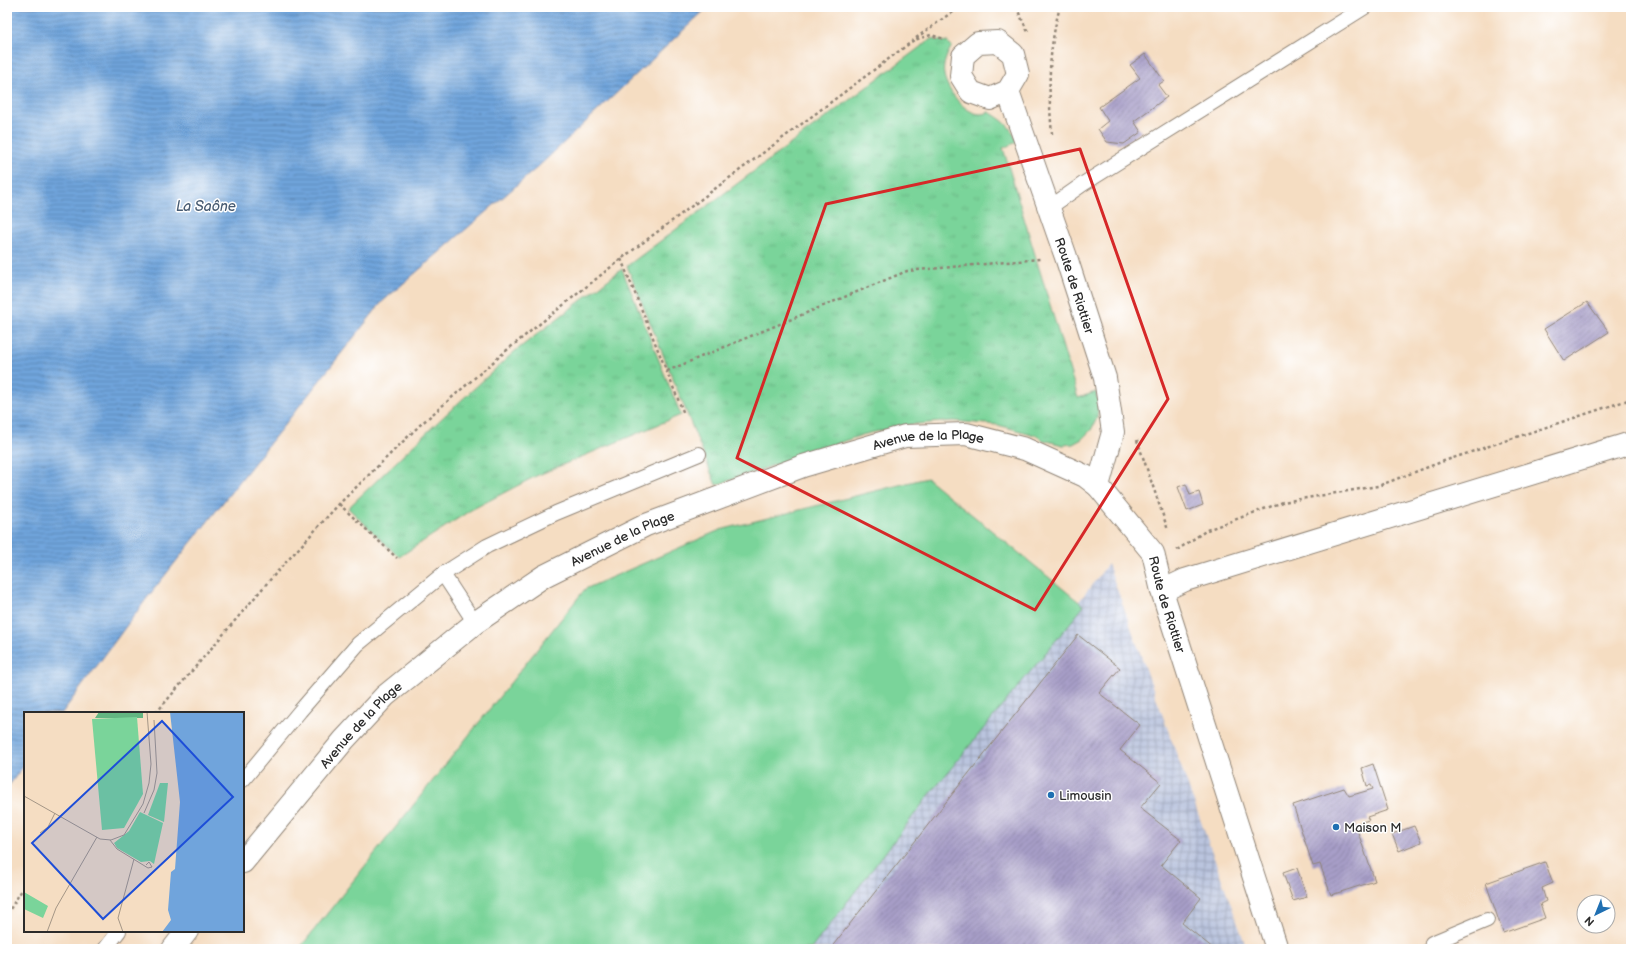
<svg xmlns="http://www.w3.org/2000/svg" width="1638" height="956" font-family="'Balsamiq Sans',sans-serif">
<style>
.industrial{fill:url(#industrial-grid)}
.grass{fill:url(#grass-tufts);stroke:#528062}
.garden{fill:#7ad49a;stroke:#528062}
.water{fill:url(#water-rules);stroke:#4e6884}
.building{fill:url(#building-hatch)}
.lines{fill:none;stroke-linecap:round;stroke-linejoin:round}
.lane-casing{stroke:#908476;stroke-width:16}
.street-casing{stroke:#908476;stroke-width:24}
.path{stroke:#908476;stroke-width:2.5;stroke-dasharray:3 3;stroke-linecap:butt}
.lane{stroke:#fff;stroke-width:14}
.street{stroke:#fff;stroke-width:22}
.marked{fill:none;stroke:#d62828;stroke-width:3;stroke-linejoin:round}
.poi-dot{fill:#1f6fb2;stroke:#fff;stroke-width:1.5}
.labels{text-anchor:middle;stroke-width:3;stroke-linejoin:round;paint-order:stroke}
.street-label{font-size:13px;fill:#2b2b2b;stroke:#fff}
.poi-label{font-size:13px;fill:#2b2b2b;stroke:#fff;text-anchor:start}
.water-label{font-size:14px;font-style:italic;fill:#475b72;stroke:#fff}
.inset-road{fill:none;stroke:#a49686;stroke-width:1}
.view{fill:#1d4ed8;fill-opacity:0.15;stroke:#1d4ed8;stroke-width:2}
.inset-edge{fill:none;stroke:#2b2b2b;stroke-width:2}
</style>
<defs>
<pattern id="industrial-grid" width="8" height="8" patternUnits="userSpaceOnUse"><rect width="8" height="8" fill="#bac4de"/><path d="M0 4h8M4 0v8" fill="none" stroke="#979fb4"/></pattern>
<pattern id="grass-tufts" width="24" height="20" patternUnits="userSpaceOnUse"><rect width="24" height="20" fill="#7ad49a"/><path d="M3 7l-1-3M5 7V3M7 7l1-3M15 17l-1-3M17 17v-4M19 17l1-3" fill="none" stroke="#6ab685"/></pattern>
<pattern id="water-rules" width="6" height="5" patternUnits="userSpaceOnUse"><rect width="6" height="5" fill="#70a4dc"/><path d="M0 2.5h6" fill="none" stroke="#5c86b3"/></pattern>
<pattern id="building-hatch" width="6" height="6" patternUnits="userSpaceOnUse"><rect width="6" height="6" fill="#a79ec8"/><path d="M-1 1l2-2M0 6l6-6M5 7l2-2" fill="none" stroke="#8881a3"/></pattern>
</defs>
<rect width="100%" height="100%" fill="#fff"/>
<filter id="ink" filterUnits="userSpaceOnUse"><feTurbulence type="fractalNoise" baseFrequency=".025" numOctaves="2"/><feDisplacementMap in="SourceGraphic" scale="8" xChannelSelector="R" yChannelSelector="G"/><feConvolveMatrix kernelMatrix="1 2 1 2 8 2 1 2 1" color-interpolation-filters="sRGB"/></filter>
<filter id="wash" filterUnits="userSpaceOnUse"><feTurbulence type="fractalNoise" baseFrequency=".012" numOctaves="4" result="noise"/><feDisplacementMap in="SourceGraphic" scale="16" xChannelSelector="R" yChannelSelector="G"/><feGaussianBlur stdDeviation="0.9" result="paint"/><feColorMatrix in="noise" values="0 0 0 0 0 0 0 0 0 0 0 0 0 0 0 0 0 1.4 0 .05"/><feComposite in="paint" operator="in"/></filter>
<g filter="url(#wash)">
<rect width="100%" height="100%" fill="#f5ddc2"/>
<!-- industrial -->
<polygon class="industrial" points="1108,564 1247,949 811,949 930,794"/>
<!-- grass -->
<g class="grass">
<path d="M 931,39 L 947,42 L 952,46 C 947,54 942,65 944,75 C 947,92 970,122 989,112 C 1003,120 1012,127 1017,142 L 1003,148 L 1078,398 L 1096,392 L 1099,405 L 1097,418 L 1091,430 L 1082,439 L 1073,444 L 1063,445 L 1043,440 L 1035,435 L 998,425 L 953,421 L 905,425 L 862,435 L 716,485 L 627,266 Z"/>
<polygon points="622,269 681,415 536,476 471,510 399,557 348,508 442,418 514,352"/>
</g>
<!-- garden -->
<polygon class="garden" points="927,478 1084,606 930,794 811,949 299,949 585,589 720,530"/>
<!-- water -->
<polygon class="water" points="7,7 708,7 539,166 382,302 147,598 62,713 25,713 25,764 7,788"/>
<g id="blocks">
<!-- building -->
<g class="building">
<polygon points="1145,54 1164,81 1158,85 1167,97 1134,121 1141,132 1124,144 1107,142 1098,129 1108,121 1099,107 1140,78 1130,65"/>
<polygon points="1587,302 1609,332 1564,361 1544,329"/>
<polygon points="1186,484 1190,495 1199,492 1203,505 1187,511 1178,487"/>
<polygon points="1078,635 1120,668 1099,693 1140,725 1120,750 1161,783 1140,808 1181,840 1161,865 1201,898 1182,923 1214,949 830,949"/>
<polygon points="1373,764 1388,810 1367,817 1369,820 1355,824 1375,881 1331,895 1320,864 1313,866 1293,805 1344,788 1349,796 1373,789 1371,785 1367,786 1362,768"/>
<polygon points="1414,826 1421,842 1399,851 1392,834"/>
<polygon points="1545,862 1553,883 1542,888 1546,901 1540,904 1545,918 1503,933 1486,883"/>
<polygon points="1297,868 1307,897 1293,901 1283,873"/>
</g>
</g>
</g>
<g filter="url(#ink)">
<use href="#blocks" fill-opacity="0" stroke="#908476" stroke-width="1"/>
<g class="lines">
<!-- lane casing -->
<g class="lane-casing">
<g id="lane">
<polyline points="1049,208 1083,184 1365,7"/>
<polyline points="443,574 475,623"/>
<polyline points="243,780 300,711 358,644 443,574 487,546 556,513 699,454"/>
<polyline points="105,949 119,931"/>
<polyline points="1431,949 1432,943 1487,920"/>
</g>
</g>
<!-- street casing -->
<g class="street-casing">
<g id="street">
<path id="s1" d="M 1008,91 L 990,99 L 971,92 L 961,76 L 963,56 L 978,43 L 998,42 L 1013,54 L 1018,74 L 1008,91 L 1066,257 L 1105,378 L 1113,432 L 1098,486"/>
<polyline points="1162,591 1185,580 1631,443"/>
<path id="s2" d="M 243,862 L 344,740 L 385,696 L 475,623 L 544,576 L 646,525 L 803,466 L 905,436 L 966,434 L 1025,449 L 1085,476 L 1098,486 L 1153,553 L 1162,591 L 1277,949"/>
<polyline points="173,949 187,931"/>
</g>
</g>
<!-- path -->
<g class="path">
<polyline points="1016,7 1029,34"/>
<polyline points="916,38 959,7"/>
<path d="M 1052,134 C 1048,92 1048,49 1060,7"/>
<polyline points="621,259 684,414"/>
<polyline points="667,371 907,271 1040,259"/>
<polyline points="1137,440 1168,530"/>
<polyline points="339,504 397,558"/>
<polyline points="1177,550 1207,530 1283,502 1378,486 1444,461 1631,399"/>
<polyline points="156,713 268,582 339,504 420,425 507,350 621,259 914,40 931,35 944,39"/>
<polyline points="7,914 25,885"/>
</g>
<!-- lane -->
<use href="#lane" class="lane"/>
<!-- street -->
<use href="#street" class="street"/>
</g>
</g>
<!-- marked area -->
<path class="marked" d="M 1080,149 L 1168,399 L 1035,610 L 737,458 L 826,204 Z"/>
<!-- markers -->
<g class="poi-dot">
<circle cx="1051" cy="795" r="4"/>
<circle cx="1336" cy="827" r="4"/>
</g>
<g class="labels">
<!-- street labels -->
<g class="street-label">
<text dy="5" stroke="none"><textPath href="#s1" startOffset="384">Route de Riottier</textPath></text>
<text dy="5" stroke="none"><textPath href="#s2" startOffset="829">Avenue de la Plage</textPath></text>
<text dy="5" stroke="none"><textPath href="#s2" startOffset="505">Avenue de la Plage</textPath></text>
<text dy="5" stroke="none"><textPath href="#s2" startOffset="1150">Route de Riottier</textPath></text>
<text dy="5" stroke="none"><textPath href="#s2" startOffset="181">Avenue de la Plage</textPath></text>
</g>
<!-- poi labels -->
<g class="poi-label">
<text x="1059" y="800">Limousin</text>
<text x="1344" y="832">Maison M</text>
</g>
<!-- water labels -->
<g class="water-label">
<text x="206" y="211">La Saône</text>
</g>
</g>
<!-- overview -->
<g transform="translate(24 712)">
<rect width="220" height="220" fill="#f5ddc2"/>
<path d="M 136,71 L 144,71 L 140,110 L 124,103 ZM 116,100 L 139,111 L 130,152 L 126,149 L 117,150 L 93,136 L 90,131 L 105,119 ZM 0,180 L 24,194 L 19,206 L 0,197 Z" fill="#7ad49a"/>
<path d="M 75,0 L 119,0 L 119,6 L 71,6 Z" fill="#63b682"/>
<path d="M 113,5 L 119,82 L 100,116 L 78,118 L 68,7 Z" fill="#7ad49a"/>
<path d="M 146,0 L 220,0 L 220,220 L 138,220 L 147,208 L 144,198 L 147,160 L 151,157 L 156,90 Z" fill="#70a4dc"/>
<path class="inset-road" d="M 0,84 L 76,127 L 87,128 L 100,123 L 119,92 L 125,71 L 127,52 L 123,0M 120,101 L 130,78 L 133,61 L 130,8M 16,121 L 24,115 L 31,101M 86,128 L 93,137 L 124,156 L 128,155 L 125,150 L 122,153M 23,220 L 32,196 L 73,125M 99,220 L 94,206 L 110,147"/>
<path class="view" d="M 138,9 L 209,85 L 79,207 L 8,131 Z"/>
<rect width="220" height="220" class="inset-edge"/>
</g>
<!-- margin -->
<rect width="1638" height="956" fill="none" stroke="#fff" stroke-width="24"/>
<!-- north arrow -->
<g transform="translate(1596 914) rotate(223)"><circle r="19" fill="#ffffff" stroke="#aaaaaa"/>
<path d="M0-3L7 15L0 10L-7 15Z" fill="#1f6fb2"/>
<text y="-6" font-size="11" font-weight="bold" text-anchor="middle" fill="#2b2b2b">N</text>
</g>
</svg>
